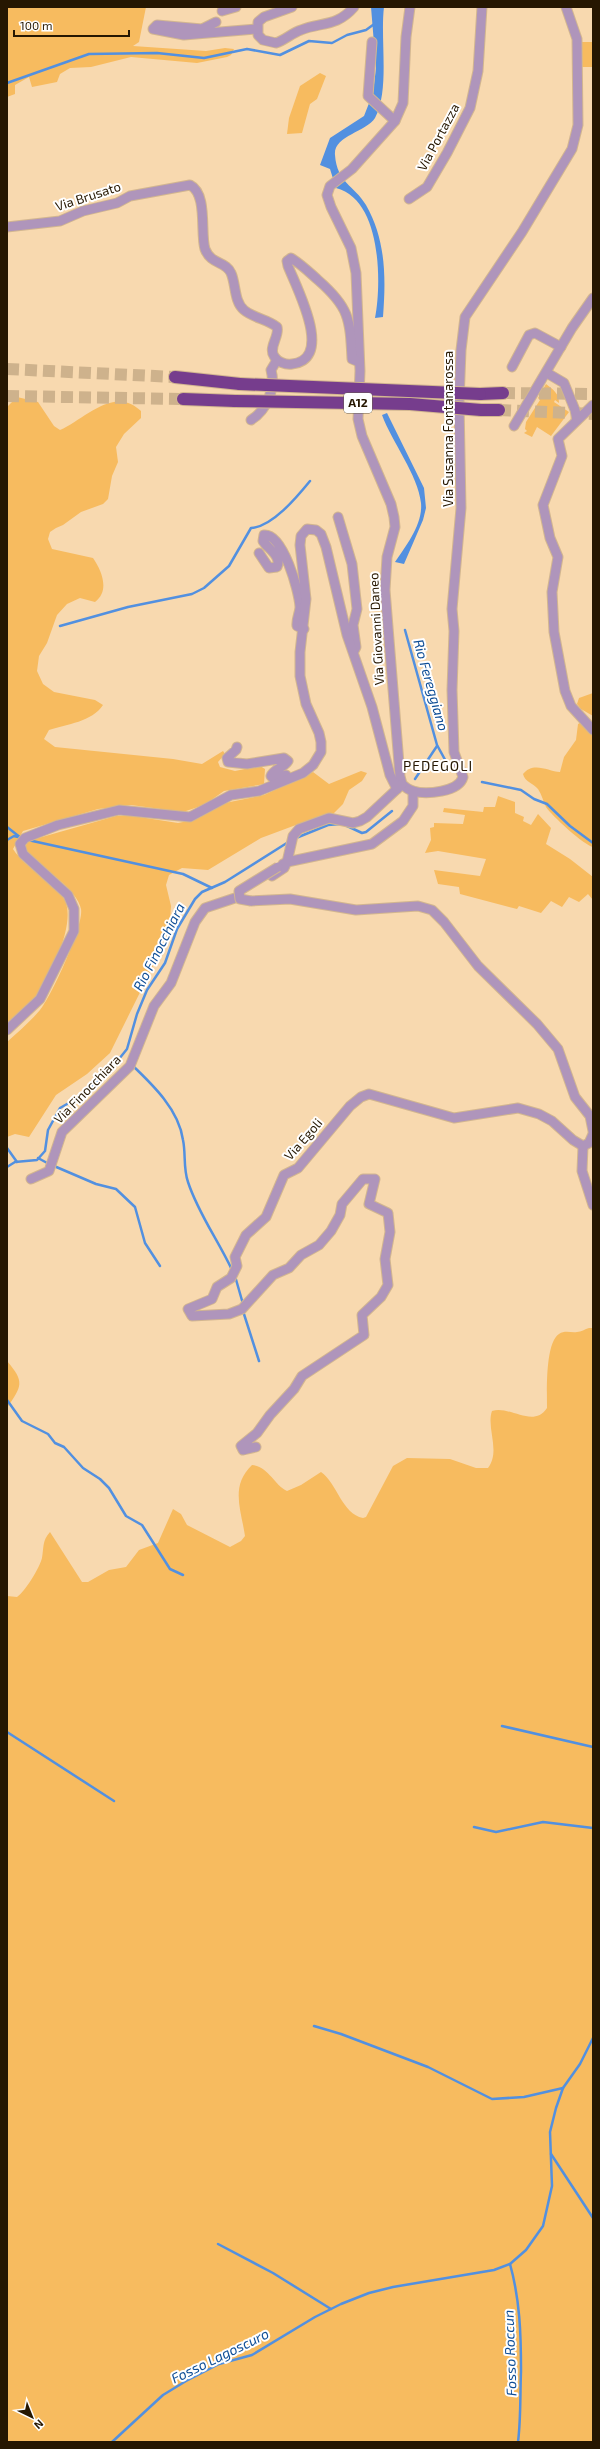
<svg xmlns="http://www.w3.org/2000/svg" width="600" height="2449" font-family="'Exo 2',sans-serif">
<style>
.green{fill:#f7bb5f}
.water{fill:#5290e0}
.lines{fill:none;stroke-linecap:round;stroke-linejoin:round}
.stream{stroke:#5290e0;stroke-width:2.5}
.highway-tunnel{stroke:#ceb28c;stroke-width:12;stroke-dasharray:12 6;stroke-linecap:butt}
.minor-casing{stroke:#d2b690;stroke-width:11}
.highway-casing{stroke:#d2b690;stroke-width:14}
.minor{stroke:#af95bb;stroke-width:9}
.highway{stroke:#763d8d;stroke-width:12}
.minor-bridge-casing{stroke:#d2b690;stroke-width:11;stroke-linecap:butt}
.highway-bridge-casing{stroke:#d2b690;stroke-width:14;stroke-linecap:butt}
.minor-bridge{stroke:#af95bb;stroke-width:9}
.highway-bridge{stroke:#763d8d;stroke-width:12}
.labels{text-anchor:middle;stroke-width:4;stroke-linejoin:round;paint-order:stroke}
.shield{fill:#fff;stroke:#675d4d;stroke-width:1}
.shield-label{font-size:12px;font-weight:bold;fill:#261701}
.street-label{font-size:13px;fill:#261701;stroke:#fff}
.water-label{font-size:14px;font-style:italic;fill:#0f4e96;stroke:#fff}
.neighbourhood-label{font-size:14px;letter-spacing:1px;fill:#261701;stroke:#fff}
</style>
<rect width="100%" height="100%" fill="#f8d9af"/>
<!-- green -->
<g class="green">
<polygon points="7,7 146,7 139,42 133,46 206,51 225,48 234,49 231,55 227,57 197,63 131,57 91,67 70,68 60,74 57,82 32,87 29,77 15,85 15,94 7,97"/>
<rect x="582" y="42" width="11" height="25"/>
<polygon points="320,73 326,76 317,99 310,104 302,133 287,134 289,118 300,86"/>
<path d="M 546,384 C 554,390 559,394 559,403 L 555,400 L 554,402 L 569,412 L 551,436 L 537,427 L 532,437 L 524,433 L 527,431 L 525,429 L 526,422 L 540,400 L 538,398 Z"/>
<path d="M 17,397 L 38,402 L 54,426 L 60,430 C 85,419 114,385 141,411 L 141,418 L 124,434 L 116,447 L 118,462 L 112,476 L 108,499 L 103,504 L 81,512 L 63,525 L 56,528 L 50,532 L 48,539 L 52,549 L 93,558 C 102,571 110,591 95,602 L 80,598 L 67,604 L 57,615 L 47,643 L 39,656 L 37,671 L 43,684 L 54,692 L 95,700 L 103,705 C 92,722 67,724 49,730 L 44,739 L 55,747 L 173,759 L 202,764 L 223,751 L 225,754 L 218,762 L 220,767 L 235,771 L 260,766 L 265,769 L 264,784 L 224,791 L 204,805 L 183,812 L 131,805 L 98,809 L 23,831 L 13,849 C 26,869 51,879 63,897 C 78,918 53,969 42,988 C 33,1002 19,1013 7,1023 L 7,407 Z"/>
<polygon points="593,693 593,716 581,709 577,704 579,698"/>
<path d="M 580,723 L 593,736 L 593,847 C 585,846 551,815 546,807 C 543,801 542,795 538,789 C 533,783 525,782 523,774 C 533,761 548,771 560,772 L 564,757 L 576,740 L 578,724 Z"/>
<path d="M 361,771 L 367,773 L 362,781 L 349,790 L 343,804 L 333,814 L 312,819 L 261,838 L 208,870 L 182,868 L 169,875 L 166,885 L 171,906 L 170,921 L 158,956 L 110,1053 L 87,1074 L 56,1095 L 29,1137 L 15,1134 L 7,1137 L 7,1042 C 18,1032 30,1022 40,1010 C 51,997 84,925 81,909 C 78,890 41,866 26,854 L 25,847 L 28,841 L 116,816 L 133,816 L 178,823 L 193,820 L 225,803 L 264,795 L 313,772 L 329,784 Z"/>
<polygon points="498,796 515,802 515,813 524,817 523,821 531,825 538,814 551,828 546,844 570,859 593,877 593,900 588,894 579,902 569,897 562,907 551,901 541,913 519,906 517,909 460,894 459,887 438,884 434,870 480,876 486,859 438,851 425,853 431,840 430,828 434,827 434,823 463,824 465,815 443,812 444,808 483,812 484,807 495,807"/>
<path d="M 589,1328 L 593,1328 L 593,2442 L 7,2442 L 7,1596 L 17,1597 C 25,1592 40,1567 42,1558 C 44,1547 42,1541 50,1532 L 82,1582 L 88,1582 L 109,1570 L 126,1567 L 139,1550 L 158,1543 L 173,1509 L 181,1514 L 187,1525 L 230,1547 L 241,1541 L 245,1536 C 241,1509 230,1486 252,1465 C 269,1467 274,1485 287,1491 L 301,1485 L 321,1472 C 337,1483 342,1514 363,1518 L 366,1517 L 393,1466 L 407,1458 L 450,1459 L 476,1468 L 488,1468 C 501,1451 486,1428 492,1411 C 510,1405 533,1429 547,1408 C 547,1392 545,1343 559,1334 C 565,1330 571,1333 577,1332 C 581,1332 585,1329 589,1328 Z"/>
<path d="M 7,1361 C 25,1382 22,1386 7,1408 Z"/>
</g>
<!-- water -->
<g class="water">
<path d="M 371,7 L 384,7 C 380,39 390,90 375,118 C 366,132 333,136 335,155 C 337,183 354,185 366,205 C 386,240 386,278 383,317 L 375,318 C 382,282 381,199 336,188 L 330,169 L 320,165 L 330,138 L 364,116 L 373,93 L 376,68 Z"/>
<path d="M 387,413 L 424,488 L 426,508 L 423,520 L 404,564 L 395,562 C 406,546 423,524 421,503 C 418,475 392,442 382,415 Z"/>
</g>
<g class="lines">
<!-- stream -->
<g class="stream">
<polyline points="7,83 89,54 157,53 204,58 247,49 280,55 309,41 332,43 347,35 366,30 377,22"/>
<path d="M 60,626 L 128,607 L 192,594 L 204,588 L 229,566 L 251,528 C 272,527 297,497 310,481"/>
<polyline points="405,630 437,745 449,767"/>
<polyline points="415,779 437,746"/>
<polyline points="482,782 521,790 534,799 547,804 570,826 593,843"/>
<polyline points="345,825 362,833 366,832 392,811"/>
<polyline points="7,827 21,838"/>
<polyline points="296,838 328,825 340,824"/>
<polyline points="7,840 14,836 22,838"/>
<polyline points="28,840 183,874 212,888"/>
<path d="M 132,1065 C 153,1085 179,1110 183,1140 C 186,1154 183,1168 188,1182 C 198,1213 218,1240 232,1270"/>
<polyline points="7,1148 17,1162"/>
<polyline points="38,1158 49,1164"/>
<polyline points="54,1166 96,1184 116,1189 135,1207 145,1243 160,1266"/>
<polyline points="7,1167 15,1162 37,1160 45,1151 48,1130 60,1108 81,1096 111,1069 127,1049 137,1014 147,990 165,963 177,929 195,899 202,892 225,882 290,841"/>
<polyline points="235,1276 243,1304"/>
<polyline points="243,1311 259,1361"/>
<polyline points="7,1400 22,1421 48,1434 55,1443 64,1447 83,1468 100,1479 109,1488 126,1516 142,1525 170,1569 183,1575"/>
<polyline points="502,1726 593,1747"/>
<polyline points="7,1732 114,1801"/>
<polyline points="474,1827 496,1832 543,1822 593,1828"/>
<polyline points="314,2026 341,2034 428,2067 492,2099 524,2097 563,2088"/>
<polyline points="551,2154 593,2218"/>
<polyline points="218,2244 273,2273 331,2309"/>
<path d="M 510,2264 C 520,2300 521,2334 521,2371 C 520,2395 521,2418 518,2442"/>
<polyline points="112,2442 163,2395 186,2381 219,2364 252,2355 315,2317 341,2304 369,2293 393,2287 494,2270 510,2264 526,2250 543,2226 552,2186 550,2132 556,2108 563,2088 580,2064 593,2038"/>
</g>
<!-- highway-tunnel -->
<g class="highway-tunnel">
<polyline points="7,369 175,377"/>
<polyline points="503,393 593,394"/>
<polyline points="7,396 183,399"/>
<polyline points="499,410 593,414"/>
</g>
<!-- minor casing -->
<g class="minor-casing">
<g id="minor">
<path d="M 292,7 L 264,17 L 258,22 L 258,35 L 263,40 L 276,43 C 285,40 292,33 301,30 C 321,22 337,27 354,7"/>
<path d="M 410,7 L 406,37 L 403,103 L 395,121 L 352,169 L 330,186 L 327,195 L 331,207 L 351,248 L 356,273 L 360,371 L 358,419 L 362,436 L 391,504 L 394,517 L 395,527 L 387,557 L 385,590 L 400,776 L 402,784 C 405,787 409,790 413,791 C 426,795 459,792 463,777 L 454,752 L 452,690 L 454,631 L 452,609 L 461,508 L 459,402 L 461,350 L 465,317 L 522,232 L 572,149 L 578,125 L 577,39 L 566,7"/>
<polyline points="222,11 236,7"/>
<polyline points="216,22 202,29 157,25 153,29 184,35 257,29"/>
<polyline points="372,42 368,96 395,121"/>
<polyline points="409,199 427,187 447,153 470,108 478,71 482,7"/>
<path d="M 7,227 L 60,221 L 83,211 L 117,203 L 130,196 L 190,185 C 208,194 200,233 205,249 C 211,265 226,261 231,273 C 236,284 234,302 244,310 C 253,318 267,319 277,327 C 280,336 268,347 274,356 C 277,362 286,365 292,364 C 335,359 296,287 288,266 L 287,261 L 291,258 C 301,264 309,272 318,280 C 349,307 350,318 352,359 L 359,362"/>
<polyline points="512,367 529,335 535,333 561,347"/>
<polyline points="547,373 564,383 575,410 577,420"/>
<polyline points="593,405 558,439 562,456 543,505 550,538 558,557 552,592 554,632 565,691 571,706 593,730"/>
<path d="M 251,420 C 267,410 276,388 271,370 L 277,360"/>
<polyline points="514,426 572,328 593,298"/>
<polyline points="338,517 352,564 357,609 353,625 356,647 354,651"/>
<path d="M 259,553 L 269,568 L 277,567 C 282,556 268,549 263,541 L 264,535 C 283,533 299,591 300,607 C 300,613 296,619 297,626 L 304,629"/>
<path d="M 237,747 L 236,750 L 227,758 L 228,762 L 247,764 L 284,758 L 288,761 C 284,768 273,769 271,776 L 274,779 L 286,775"/>
<polyline points="283,864 287,862 293,836 299,829 329,818 353,823 360,821 367,817 397,789"/>
<polyline points="272,876 284,868 287,862 372,844 403,821 413,806 413,791"/>
<polyline points="251,901 290,899 356,910 418,906 432,910 444,922 478,966 537,1024 558,1049 575,1097 590,1116 593,1131"/>
<polyline points="7,1030 40,999 74,931 74,909 68,895 23,854 20,844 25,838 58,825 119,810 190,817 231,795 259,791 303,773 313,765 321,752 321,742 319,733 306,704 300,676 300,652 306,599 300,545 301,536 307,529 316,530 321,534 326,547 347,635 372,707 390,775 397,789 402,784"/>
<polyline points="583,1146 582,1171 593,1205"/>
<polyline points="31,1179 49,1171 62,1132 130,1066 154,1006 171,983 195,922 205,908 235,898"/>
<polyline points="256,1447 243,1450 241,1446 257,1433 270,1415 294,1389 302,1376 364,1335 362,1315 381,1297 388,1285 385,1259 390,1232 388,1213 369,1204 375,1179 363,1179 342,1204 340,1215 331,1231 319,1245 301,1255 289,1268 273,1275 242,1309 229,1314 192,1316 188,1309 212,1299 217,1287 231,1278 237,1266 235,1257 246,1235 266,1217 284,1175 298,1168 350,1106 361,1097 369,1094 454,1118 518,1108 539,1114 552,1121 573,1140 583,1146 589,1143 593,1134"/>
</g>
</g>
<!-- highway casing -->
<g class="highway-casing">
<g id="highway">
<polyline points="175,377 240,384"/>
<polyline points="480,394 503,393"/>
<polyline points="183,399 235,401"/>
<polyline points="481,410 499,410"/>
</g>
</g>
<!-- minor -->
<use href="#minor" class="minor"/>
<!-- highway -->
<use href="#highway" class="highway"/>
<!-- minor-bridge casing -->
<g class="minor-bridge-casing">
<polyline id="minor-bridge" points="251,901 240,899 239,891 278,867"/>
</g>
<!-- highway-bridge casing -->
<g class="highway-bridge-casing">
<g id="highway-bridge">
<polyline points="240,384 480,394"/>
<polyline points="235,401 410,404 481,410"/>
</g>
</g>
<!-- minor-bridge -->
<use href="#minor-bridge" class="minor-bridge"/>
<!-- highway-bridge -->
<use href="#highway-bridge" class="highway-bridge"/>
</g>
<g class="labels">
<!-- shield labels -->
<rect class="shield" x="344" y="393" width="28" height="20" rx="3"/>
<g class="shield-label">
<text x="358" y="407">A12</text>
</g>
<!-- street labels -->
<g class="street-label">
<text transform="translate(438 137) rotate(-62)" y="5">Via Portazza</text>
<text transform="translate(88 196) rotate(-18)" y="5">Via Brusato</text>
<text transform="translate(448 429) rotate(-90)" y="5">Via Susanna Fontanarossa</text>
<text transform="translate(376 629) rotate(-93)" y="5">Via Giovanni Daneo</text>
<text transform="translate(87 1089) rotate(-46)" y="5">Via Finocchiara</text>
<text transform="translate(303 1139) rotate(-49)" y="5">Via Egoli</text>
</g>
<!-- water labels -->
<g class="water-label">
<text transform="translate(431 685) rotate(74)" y="5">Rio Fereggiano</text>
<text transform="translate(159 947) rotate(-63)" y="5">Rio Finocchiara</text>
<text transform="translate(510 2353) rotate(-92)" y="5">Fosso Roccun</text>
<text transform="translate(220 2356) rotate(-26)" y="5">Fosso Lagoscuro</text>
</g>
<!-- neighbourhood labels -->
<g class="neighbourhood-label">
<text x="438" y="771">PEDEGOLI</text>
</g>
</g>
<!-- border -->
<rect width="600" height="2449" fill="none" stroke="#261701" stroke-width="16"/>
<!-- north arrow -->
<g transform="translate(32 2417) rotate(137)" stroke="#ffffff" stroke-width="3" paint-order="stroke">
<path d="M0-3L7 15L0 10L-7 15Z" fill="#261701"/>
<text y="-6" font-size="11" font-weight="bold" text-anchor="middle" fill="#261701">N</text>
</g>
<!-- scale -->
<path d="M14 30v6h115v-6" fill="none" stroke="#261701" stroke-width="2"/>
<text x="20" y="30" font-size="12" fill="#261701" stroke="#ffffff" stroke-width="3" paint-order="stroke">100 m</text>
</svg>
